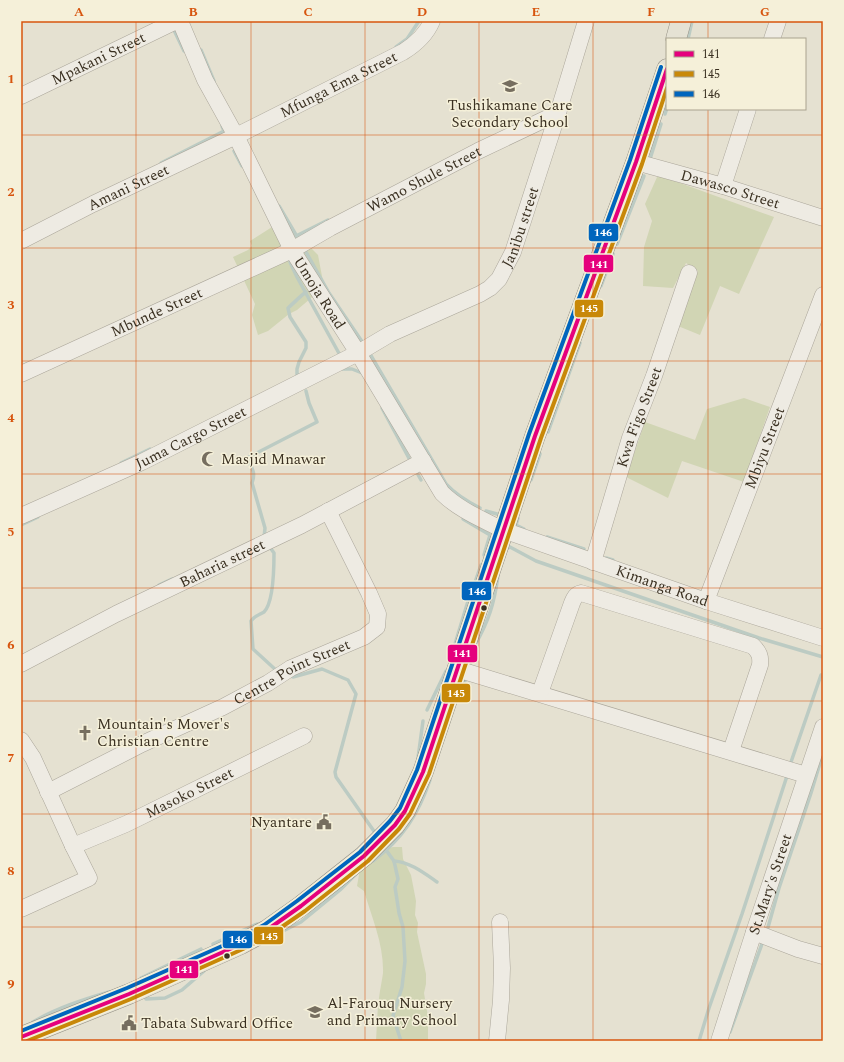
<svg xmlns="http://www.w3.org/2000/svg" width="844" height="1062" font-family="Spectral,serif">
<style>
.green{fill:#d1d5b4}
.lines{fill:none;stroke-linecap:round;stroke-linejoin:round}
.stream{stroke:#bccbc3;stroke-width:3.5}
.minor-casing{stroke:#aba69a;stroke-width:17}
.major-casing{stroke:#908c80;stroke-width:21}
.minor{stroke:#eeebe3;stroke-width:16}
.major{stroke:#e5e2d4;stroke-width:20}
.bus-1-casing{stroke:#f5f0d9;stroke-width:7}
.bus-2-casing{stroke:#f5f0d9;stroke-width:7}
.bus-3-casing{stroke:#f5f0d9;stroke-width:7}
.bus-1{stroke:#e5007d;stroke-width:4}
.bus-2{stroke:#c88808;stroke-width:4}
.bus-3{stroke:#0065bd;stroke-width:4}
.grid{fill:none;stroke:#d7550e;stroke-width:1;stroke-opacity:0.55}
.bus-dot{fill:#3a3021;stroke:#f5f0d9;stroke-width:1.5}
.labels{text-anchor:middle;stroke-width:3;stroke-linejoin:round;paint-order:stroke}
.street-label{font-size:15px;fill:#3a3021;stroke:#f5f0d9}
.poi-label{font-size:15px;fill:#3a3021;stroke:#f5f0d9;text-anchor:start}
.line-badge{stroke:#f5f0d9;stroke-width:1.5}
.badge-label{font-size:11px;text-anchor:middle;font-weight:bold;fill:#fff}
.neatline{fill:none;stroke:#d7550e;stroke-width:1.5}
.grid-label{font-size:13px;text-anchor:middle;font-weight:bold;fill:#d7550e}
</style>
<rect width="100%" height="100%" fill="#e5e1d1"/>
<!-- green -->
<g class="green">
<polygon points="658,175 774,217 739,294 720,286 700,335 678,326 698,271 686,263 673,288 643,286 644,247 652,221 645,204"/>
<polygon points="283,220 318,255 324,287 297,310 289,314 268,331 258,335 252,315 255,304 233,257 248,250 252,246 250,241"/>
<polygon points="744,398 770,407 744,482 682,461 668,498 626,477 645,422 695,440 707,409"/>
<path d="M 393,847 L 402,847 L 403,859 L 411,875 L 416,901 L 415,915 L 418,923 L 417,932 L 426,974 L 426,984 L 424,993 L 428,1017 L 428,1041 L 376,1041 C 377,1027 377,1012 379,998 C 380,989 382,981 383,973 C 384,945 372,918 364,891 L 357,886 L 360,869 L 381,850 Z"/>
</g>
<g class="lines">
<!-- stream -->
<g class="stream">
<polyline points="173,28 184,51"/>
<polyline points="688,39 692,21"/>
<polyline points="396,47 407,39 419,21"/>
<polyline points="201,50 214,81"/>
<polyline points="665,114 667,108"/>
<polyline points="234,151 242,166"/>
<polyline points="650,159 661,124"/>
<polyline points="161,163 224,131 222,126"/>
<polyline points="279,206 299,240"/>
<polyline points="296,236 328,220"/>
<polyline points="617,244 644,176"/>
<polyline points="306,252 329,293 363,343"/>
<polyline points="290,262 297,277 341,357"/>
<polyline points="601,286 613,254"/>
<path d="M 370,354 L 446,484 C 456,495 466,501 480,508"/>
<polyline points="340,369 352,369 362,373"/>
<path d="M 297,378 L 297,369 L 299,362 L 306,348 L 306,342 L 290,317 L 288,308 C 294,303 299,297 306,292"/>
<polyline points="382,408 411,462"/>
<polyline points="548,432 580,343"/>
<polyline points="121,463 150,449"/>
<polyline points="415,472 416,471 421,480"/>
<polyline points="531,480 540,454"/>
<polyline points="486,511 497,514"/>
<polyline points="518,518 516,525 524,529"/>
<polyline points="463,519 490,535 484,555"/>
<polyline points="21,525 38,517"/>
<polyline points="547,537 584,549"/>
<path d="M 264,538 L 265,528 L 252,483 C 256,473 252,468 247,458 L 317,422 L 309,403 L 306,391"/>
<path d="M 269,546 L 274,553 C 274,567 274,602 264,612 C 259,615 254,616 251,621 L 253,649 L 277,671"/>
<polyline points="506,549 510,547 536,561 759,638 823,657"/>
<polyline points="606,558 613,560"/>
<polyline points="159,585 172,579"/>
<polyline points="473,588 481,565"/>
<polyline points="455,644 469,598"/>
<path d="M 475,645 C 489,620 494,604 498,576"/>
<polyline points="469,668 472,655"/>
<polyline points="288,675 293,677 322,669 348,680 356,694 335,772 336,777 376,834"/>
<polyline points="457,700 467,676"/>
<polyline points="427,710 446,671"/>
<polyline points="418,758 423,721"/>
<polyline points="791,762 821,675"/>
<polyline points="386,850 394,861 398,879 395,887 399,913 403,927 405,961 402,987 393,1016 401,1041"/>
<path d="M 373,861 C 403,838 418,815 430,780"/>
<path d="M 394,861 C 410,862 424,873 437,882"/>
<polyline points="767,931 779,888 811,793 823,753"/>
<polyline points="279,933 301,922 340,890 356,874"/>
<polyline points="213,944 257,924"/>
<polyline points="141,978 201,949"/>
<polyline points="146,999 165,998 182,990 204,971"/>
<path d="M 33,1022 C 57,1008 82,1000 109,992"/>
<polyline points="730,1032 763,941"/>
<polyline points="699,1041 709,1008 742,914 787,776"/>
</g>
<!-- minor casing -->
<g class="minor-casing">
<g id="minor">
<path id="s1" d="M 180,21 L 205,80 L 236,136 L 292,250 L 358,353 L 442,493 C 459,510 482,519 503,530 L 706,601 L 823,638"/>
<polyline points="772,39 778,21"/>
<path id="s2" d="M 21,96 L 176,21"/>
<path id="s3" d="M 636,162 L 723,186 L 823,218"/>
<polyline points="723,186 748,109"/>
<path id="s4" d="M 21,241 L 93,204 L 236,136 L 403,52 C 416,44 426,35 432,21"/>
<path id="s5" d="M 21,374 L 292,250 L 330,228 L 478,151 L 558,113"/>
<path id="s6" d="M 21,516 L 142,462 L 358,353 L 390,334 L 480,294 L 490,288 L 499,279 L 513,252 L 558,113 L 586,21"/>
<path id="s7" d="M 593,562 L 630,438 L 654,376 L 689,273"/>
<path id="s8" d="M 706,601 L 823,295"/>
<path id="s9" d="M 21,664 L 116,614 L 302,525 L 423,461"/>
<polyline points="457,669 806,775"/>
<path d="M 540,693 L 572,603 C 574,598 576,594 581,593 L 753,646 C 759,652 761,656 760,665 L 731,751"/>
<polyline points="21,740 33,758 73,846 89,878 21,909"/>
<path id="s10" d="M 48,792 L 142,744 L 223,707 L 268,683 L 291,668 L 364,637 L 377,627 L 378,614 L 369,593 L 328,511"/>
<path id="s11" d="M 73,846 L 126,824 L 304,736"/>
<polyline points="754,932 798,949 823,956"/>
<polyline points="497,1041 501,1000 502,968 500,922"/>
<path id="s12" d="M 719,1041 L 754,932 L 823,727"/>
</g>
</g>
<!-- major casing -->
<g class="major-casing">
<g id="major">
<polyline points="676,39 681,21"/>
<polyline points="21,1037 129,994 241,944 267,930 301,906 364,856 395,825 405,811 423,772 535,436 636,162 667,69"/>
</g>
</g>
<!-- minor -->
<use href="#minor" class="minor"/>
<!-- major -->
<use href="#major" class="major"/>
<!-- bus-1 casing -->
<g class="bus-1-casing">
<polyline id="bus-1" points="21,1037 129,994 241,944 267,930 301,906 364,856 395,825 405,811 423,772 535,436 636,162 667,69"/>
</g>
<!-- bus-2 casing -->
<g class="bus-2-casing">
<polyline id="bus-2" points="27,1041 131,999 243,949 270,935 305,911 368,861 399,829 410,814 429,774 541,438 642,164 667,88"/>
</g>
<!-- bus-3 casing -->
<g class="bus-3-casing">
<polyline id="bus-3" points="21,1031 127,988 238,939 264,925 297,901 360,852 390,821 400,808 417,770 529,434 630,160 661,67"/>
</g>
<!-- bus-1 -->
<use href="#bus-1" class="bus-1"/>
<!-- bus-2 -->
<use href="#bus-2" class="bus-2"/>
<!-- bus-3 -->
<use href="#bus-3" class="bus-3"/>
</g>
<!-- grid -->
<path class="grid" d="M 136,21 L 136,1041M 251,21 L 251,1041M 365,21 L 365,1041M 479,21 L 479,1041M 593,21 L 593,1041M 708,21 L 708,39M 708,109 L 708,1041M 21,135 L 823,135M 21,248 L 823,248M 21,361 L 823,361M 21,474 L 823,474M 21,588 L 823,588M 21,701 L 823,701M 21,814 L 823,814M 21,927 L 823,927"/>
<!-- icons -->
<defs>
<g id="school-bare" transform="scale(1.2)"><path d="M0-5L7-2L0 1L-7-2ZM-4 1L0 2.5L4 1V4Q0 6-4 4Z" fill="#766e5f" stroke="#f5f0d9" stroke-width="2.5" paint-order="stroke"/></g>
<g id="mosque-bare" transform="scale(1.2)"><path d="M3.5-4.9A6 6 0 1 0 3.5 4.9A5 5 0 1 1 3.5-4.9Z" fill="#766e5f" stroke="#f5f0d9" stroke-width="2.5" paint-order="stroke"/></g>
<g id="church-bare" transform="scale(1.2)"><path d="M-1.2-6h2.4v3.5h3.3v2.4h-3.3V6h-2.4V-.1h-3.3v-2.4h3.3Z" fill="#766e5f" stroke="#f5f0d9" stroke-width="2.5" paint-order="stroke"/></g>
<g id="civic-bare" transform="scale(1.2)"><path d="M-.6-6.5H3V-4.5H.6V-3L4-1V1h2V6H-6V1h2V-1L-.6-3ZM-1.2 2.5V6h2.4V2.5Z" fill="#766e5f" stroke="#f5f0d9" stroke-width="2.5" paint-order="stroke"/></g>
</defs>
<g fill-rule="evenodd">
<use href="#school-bare" x="510" y="86"/>
<use href="#mosque-bare" x="209" y="459"/>
<use href="#church-bare" x="85" y="733"/>
<use href="#civic-bare" x="324" y="822"/>
<use href="#school-bare" x="315" y="1012"/>
<use href="#civic-bare" x="129" y="1023"/>
</g>
<!-- markers -->
<g class="bus-dot">
<circle cx="484" cy="608" r="3.5"/>
<circle cx="227" cy="956" r="3.5"/>
</g>
<g class="labels">
<!-- street labels -->
<g class="street-label">
<text dy="5" stroke="none"><textPath href="#s2" startOffset="86">Mpakani Street</textPath></text>
<text dy="5" stroke="none"><textPath href="#s4" startOffset="354">Mfunga Ema Street</textPath></text>
<text dy="5" stroke="none"><textPath href="#s5" startOffset="448">Wamo Shule Street</textPath></text>
<text dy="5" stroke="none"><textPath href="#s4" startOffset="120">Amani Street</textPath></text>
<text dy="5" stroke="none"><textPath href="#s3" startOffset="98">Dawasco Street</textPath></text>
<text dy="5" stroke="none"><textPath href="#s6" startOffset="591">Janibu street</textPath></text>
<text dy="5" stroke="none"><textPath href="#s1" startOffset="306">Umoja Road</textPath></text>
<text dy="5" stroke="none"><textPath href="#s5" startOffset="149">Mbunde Street</textPath></text>
<text dy="5" stroke="none"><textPath href="#s7" startOffset="152">Kwa Figo Street</textPath></text>
<text dy="5" stroke="none"><textPath href="#s6" startOffset="187">Juma Cargo Street</textPath></text>
<text dy="5" stroke="none"><textPath href="#s8" startOffset="164">Mbiyu Street</textPath></text>
<text dy="5" stroke="none"><textPath href="#s9" startOffset="225">Baharia street</textPath></text>
<text dy="5" stroke="none"><textPath href="#s1" startOffset="781">Kimanga Road</textPath></text>
<text dy="5" stroke="none"><textPath href="#s10" startOffset="272">Centre Point Street</textPath></text>
<text dy="5" stroke="none"><textPath href="#s11" startOffset="128">Masoko Street</textPath></text>
<text dy="5" stroke="none"><textPath href="#s12" startOffset="165">St.Mary's Street</textPath></text>
</g>
<!-- poi labels -->
<g class="poi-label">
<text x="510" y="110" text-anchor="middle">Tushikamane Care<tspan x="510" dy="17">Secondary School</tspan></text>
<text x="221" y="464">Masjid Mnawar</text>
<text x="97" y="729">Mountain's Mover's<tspan x="97" dy="17">Christian Centre</tspan></text>
<text x="312" y="827" text-anchor="end">Nyantare</text>
<text x="327" y="1008">Al-Farouq Nursery<tspan x="327" dy="17">and Primary School</tspan></text>
<text x="141" y="1028">Tabata Subward Office</text>
</g>
</g>
<g class="line-badge">
<rect x="588" y="223" width="31" height="19" rx="4" fill="#0065bd"/>
<rect x="583" y="254" width="31" height="19" rx="4" fill="#e5007d"/>
<rect x="574" y="299" width="30" height="19" rx="4" fill="#c88808"/>
<rect x="461" y="581" width="31" height="20" rx="4" fill="#0065bd"/>
<rect x="447" y="644" width="31" height="19" rx="4" fill="#e5007d"/>
<rect x="441" y="683" width="30" height="20" rx="4" fill="#c88808"/>
<rect x="253" y="926" width="31" height="19" rx="4" fill="#c88808"/>
<rect x="222" y="930" width="31" height="19" rx="4" fill="#0065bd"/>
<rect x="169" y="960" width="30" height="19" rx="4" fill="#e5007d"/>
</g>
<g class="badge-label">
<text x="603" y="236">146</text>
<text x="599" y="268">141</text>
<text x="589" y="312">145</text>
<text x="477" y="595">146</text>
<text x="462" y="657">141</text>
<text x="456" y="697">145</text>
<text x="269" y="940">145</text>
<text x="238" y="943">146</text>
<text x="184" y="973">141</text>
</g>
<!-- border -->
<rect width="844" height="1062" fill="none" stroke="#f5f0d9" stroke-width="44"/>
<!-- legend -->
<rect x="666" y="38" width="140" height="72" fill="#f5f0d9" stroke="#aaa38f"/>
<rect x="674" y="51" width="20" height="6" fill="#e5007d" stroke="#aaa38f"/>
<text x="702" y="58" font-size="12" fill="#3a3021">141</text>
<rect x="674" y="71" width="20" height="6" fill="#c88808" stroke="#aaa38f"/>
<text x="702" y="78" font-size="12" fill="#3a3021">145</text>
<rect x="674" y="91" width="20" height="6" fill="#0065bd" stroke="#aaa38f"/>
<text x="702" y="98" font-size="12" fill="#3a3021">146</text>
<rect x="22" y="22" width="800" height="1018" class="neatline"/>
<g class="grid-label">
<text x="79" y="16">A</text>
<text x="193" y="16">B</text>
<text x="308" y="16">C</text>
<text x="422" y="16">D</text>
<text x="536" y="16">E</text>
<text x="651" y="16">F</text>
<text x="765" y="16">G</text>
<text x="11" y="83">1</text>
<text x="11" y="196">2</text>
<text x="11" y="309">3</text>
<text x="11" y="422">4</text>
<text x="11" y="536">5</text>
<text x="11" y="649">6</text>
<text x="11" y="762">7</text>
<text x="11" y="875">8</text>
<text x="11" y="988">9</text>
</g>
</svg>
